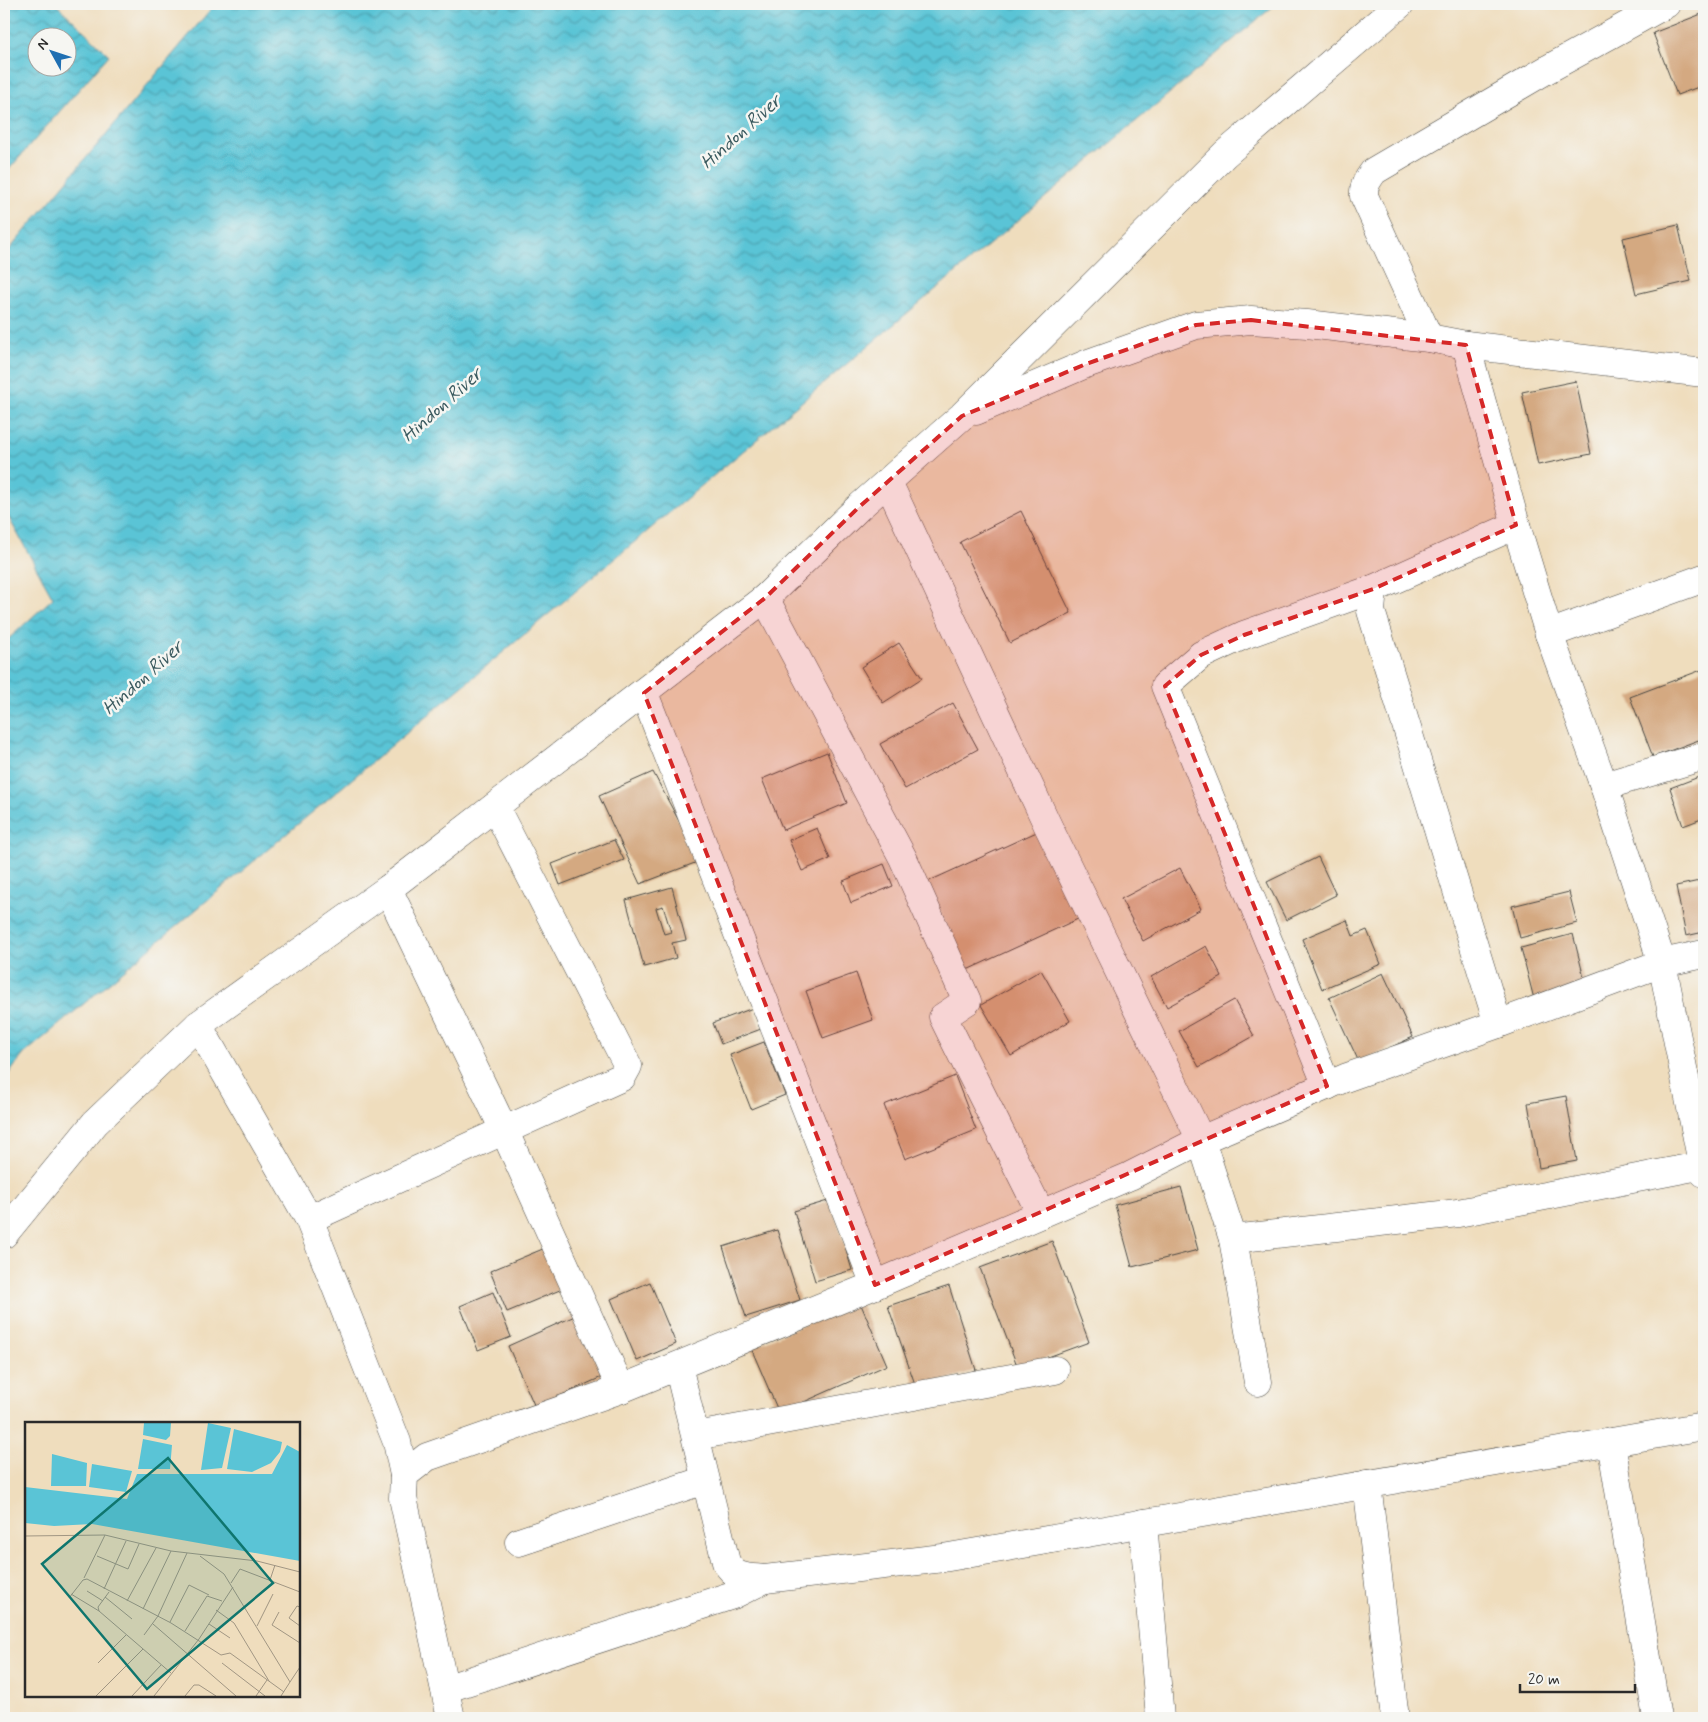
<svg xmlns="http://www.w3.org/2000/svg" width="1708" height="1722" font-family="Mynerve,sans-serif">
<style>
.water{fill:url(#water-waves);stroke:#427880;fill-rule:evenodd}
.building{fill:#d4a981;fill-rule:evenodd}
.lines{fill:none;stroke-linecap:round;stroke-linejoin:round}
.minor-casing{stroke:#484641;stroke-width:29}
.minor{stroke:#fff;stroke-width:28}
.marked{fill:#d62828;fill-opacity:0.2;stroke:#d62828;stroke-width:4;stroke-dasharray:10 6;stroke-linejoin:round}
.labels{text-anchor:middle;stroke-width:5;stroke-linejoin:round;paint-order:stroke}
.water-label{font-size:19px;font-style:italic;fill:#39595e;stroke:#f6f6f2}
.inset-road{fill:none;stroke:#a19683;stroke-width:1}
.view{fill:#0f766e;fill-opacity:0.15;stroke:#0f766e;stroke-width:2.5}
.inset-edge{fill:none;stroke:#2b2b2b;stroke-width:2.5}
</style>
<defs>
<pattern id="water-waves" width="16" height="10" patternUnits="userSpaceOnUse" patternTransform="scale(1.25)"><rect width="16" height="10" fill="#5ac4d6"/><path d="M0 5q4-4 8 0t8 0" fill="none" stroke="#4b9fae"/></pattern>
</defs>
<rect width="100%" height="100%" fill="#f6f6f2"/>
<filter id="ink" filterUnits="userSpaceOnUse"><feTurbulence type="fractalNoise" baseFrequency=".02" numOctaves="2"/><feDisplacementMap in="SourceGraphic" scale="10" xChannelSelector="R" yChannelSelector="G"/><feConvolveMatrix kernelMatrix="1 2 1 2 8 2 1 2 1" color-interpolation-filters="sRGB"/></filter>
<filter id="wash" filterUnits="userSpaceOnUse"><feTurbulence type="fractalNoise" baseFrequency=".0096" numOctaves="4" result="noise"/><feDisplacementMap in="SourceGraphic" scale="20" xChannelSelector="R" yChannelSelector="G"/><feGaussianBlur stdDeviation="1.12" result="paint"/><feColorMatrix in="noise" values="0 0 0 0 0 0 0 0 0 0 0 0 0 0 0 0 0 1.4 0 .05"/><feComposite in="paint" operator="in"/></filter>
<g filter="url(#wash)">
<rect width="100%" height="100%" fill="#efddbd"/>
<!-- water -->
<g class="water">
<path d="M 4,4 L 56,4 L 109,55 L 4,175 ZM 38,38 L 68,38 L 68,68 L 38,68 Z"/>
<polygon points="215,4 1276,4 24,1054 4,1080 4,643 53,598 4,509 4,256"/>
</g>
<g id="blocks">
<!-- building -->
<g class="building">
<polygon points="1704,13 1704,85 1677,95 1653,33"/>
<polygon points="1678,225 1691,281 1636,294 1623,238"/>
<polygon points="1576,381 1591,454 1538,465 1522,392"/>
<polygon points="1021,511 1071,613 1010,643 960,542"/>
<polygon points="899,643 922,678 883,703 861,667"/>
<polygon points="1704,669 1704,738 1653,757 1630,697"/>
<polygon points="953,703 978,749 905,789 880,744"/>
<polygon points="827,752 847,803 783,830 762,779"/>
<polygon points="653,772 700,861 640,884 599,796"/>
<polygon points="1704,775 1704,818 1683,826 1670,788"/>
<polygon points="817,828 830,859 802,871 789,840"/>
<polygon points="1041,830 1080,918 967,970 927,882"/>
<polygon points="614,840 624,860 560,885 552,864"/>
<polygon points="1318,857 1336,895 1286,920 1267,882"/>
<polygon points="884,864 893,886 851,903 843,881"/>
<polygon points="1180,868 1201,909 1143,941 1121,899"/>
<polygon points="1704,880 1704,932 1686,936 1676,886"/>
<path d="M 672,887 L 686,940 L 672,943 L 676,958 L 644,967 L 626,900 ZM 663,906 L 671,932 L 664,934 L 656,908 Z"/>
<polygon points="1569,892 1577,923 1520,938 1512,906"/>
<polygon points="1347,920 1353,936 1367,930 1381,964 1322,989 1302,939"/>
<polygon points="1573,934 1586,986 1534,999 1521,948"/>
<polygon points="1206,946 1222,977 1167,1007 1151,977"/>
<polygon points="1041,970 1070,1021 1011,1056 981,1005"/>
<polygon points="856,973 873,1020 823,1038 806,991"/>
<polygon points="1383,973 1413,1037 1359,1062 1329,998"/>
<polygon points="1234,1000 1254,1036 1199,1067 1179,1031"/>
<polygon points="753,1008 761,1029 721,1044 713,1023"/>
<polygon points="764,1042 785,1095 751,1109 730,1055"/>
<polygon points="955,1076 976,1130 905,1159 884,1105"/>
<polygon points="1566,1096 1577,1161 1539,1168 1528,1103"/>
<polygon points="1181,1187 1198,1250 1132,1267 1115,1205"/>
<polygon points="831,1200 852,1270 815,1281 794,1211"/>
<polygon points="777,1230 800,1300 746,1317 723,1247"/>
<polygon points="1052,1241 1089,1342 1018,1368 980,1268"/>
<polygon points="550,1246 567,1287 507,1312 490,1271"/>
<polygon points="650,1282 676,1344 637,1361 611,1299"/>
<polygon points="949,1286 976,1370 917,1390 888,1306"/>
<polygon points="493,1292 511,1337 478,1350 460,1306"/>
<polygon points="859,1300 887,1365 779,1413 751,1348"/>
<polygon points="577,1315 604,1376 535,1407 508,1346"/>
</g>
</g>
</g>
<g filter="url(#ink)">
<use href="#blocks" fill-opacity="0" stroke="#484641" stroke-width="1"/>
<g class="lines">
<!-- minor casing -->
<g class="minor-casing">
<g id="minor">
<path d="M 1429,338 L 1364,196 C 1363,186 1368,179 1374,171 L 1548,69 L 1666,4"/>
<polyline points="1466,345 1516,525 1549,634 1604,786 1662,963 1704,1173"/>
<polyline points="976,411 1086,364 1196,325 1251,320 1307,324 1429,338 1466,345 1704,373"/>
<polyline points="888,482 1048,826 1201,1140 1233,1239 1258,1382"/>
<polyline points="765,598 903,858 967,1001 943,1017 1041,1214"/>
<polyline points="1549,634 1704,578"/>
<polyline points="644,693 875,1285"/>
<polyline points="1604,786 1704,756"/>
<polyline points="388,889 504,1130 621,1389"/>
<polyline points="1498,1024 1371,611 1373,589 1516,525"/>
<polyline points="198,1025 309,1219 397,1442 404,1475"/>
<polyline points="1327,1086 1165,686 1201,655 1244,635 1373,589"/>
<polyline points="309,1219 622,1077 628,1066 495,807"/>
<polyline points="4,1234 95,1123 198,1025 388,889 765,598 858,508 962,416 1225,154 1400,4"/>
<polyline points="1233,1239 1458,1213 1704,1165"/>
<path d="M 678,1366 L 726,1562 C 735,1579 747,1577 765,1579 L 943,1558 L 1704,1426"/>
<polyline points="696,1436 1055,1370"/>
<polyline points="1611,1442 1657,1718"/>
<polyline points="1367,1484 1395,1718"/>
<polyline points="1143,1523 1160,1718"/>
<polyline points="519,1542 705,1480"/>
<polyline points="445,1689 733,1595 765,1579"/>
<polyline points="451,1718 403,1498 404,1475 427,1457 621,1389 875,1285 1130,1176 1201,1140 1345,1078 1498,1024 1662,963 1704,954"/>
</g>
</g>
<!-- minor -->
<use href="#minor" class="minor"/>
</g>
</g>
<!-- marked area -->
<path class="marked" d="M 1251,320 L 1466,345 L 1516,525 L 1373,589 L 1244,635 L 1201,655 L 1165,686 L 1327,1086 L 875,1285 L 644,693 L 765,598 L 858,508 L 962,416 L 1086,364 L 1196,325 Z"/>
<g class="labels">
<!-- water labels -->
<g class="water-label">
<text transform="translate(740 131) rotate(-42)" y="7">Hindon River</text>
<text transform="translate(441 404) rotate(-42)" y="7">Hindon River</text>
<text transform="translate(142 677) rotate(-42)" y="7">Hindon River</text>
</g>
</g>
<!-- overview -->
<g transform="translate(25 1422)">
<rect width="275" height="275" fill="#efddbd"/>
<path d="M 119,1 L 146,1 L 145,14 L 141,18 L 118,13 ZM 183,1 L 206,6 L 197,46 L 176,48 ZM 209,7 L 257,20 L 255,30 L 246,41 L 227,50 L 202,47 ZM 118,17 L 147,23 L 145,47 L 113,47 ZM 262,23 L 275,30 L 275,139 L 67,102 L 29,104 L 0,101 L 0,65 L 102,77 L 112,52 L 247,52 ZM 27,32 L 62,41 L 61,64 L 26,64 ZM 67,42 L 107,49 L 101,70 L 64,65 Z" fill="#5ac4d6"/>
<path class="inset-road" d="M 0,114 L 80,113 L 146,129 L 232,139 L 275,150M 72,134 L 103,147 L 114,122M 175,134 L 199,152 L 265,260 L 256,274M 59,156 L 80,113M 245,158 L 250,143M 206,161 L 215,147 L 275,170M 79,167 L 101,119M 62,169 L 78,179M 84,170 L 73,185 L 74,189 L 146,251M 46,172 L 74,189M 80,175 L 107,197M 44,176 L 58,158 L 62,157 L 146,201 L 196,233 L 205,231 L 259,270M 102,179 L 131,126M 275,185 L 272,184 L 264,196 L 275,204M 118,187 L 146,129M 191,188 L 209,201 L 244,259M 254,190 L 247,203 L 275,221M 145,200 L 164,163 L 184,173M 128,202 L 211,274M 184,202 L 205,216M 232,204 L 248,172M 160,209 L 182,174 L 197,179M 119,213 L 133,194 L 162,131M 73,241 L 101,213M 197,241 L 240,274M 265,260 L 275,245M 71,274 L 118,227M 107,274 L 136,243M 129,274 L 174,217 L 208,165M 160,274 L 169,263 L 174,263 L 191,274M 231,274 L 242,258"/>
<path class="view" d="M 143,36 L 248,161 L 122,267 L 17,142 Z"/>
<rect width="275" height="275" class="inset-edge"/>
</g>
<!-- margin -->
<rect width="1708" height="1722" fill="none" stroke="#f6f6f2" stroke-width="20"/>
<!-- north arrow -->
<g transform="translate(52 52) rotate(310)"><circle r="24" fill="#f6f6f2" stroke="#a5a5a2"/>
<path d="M0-4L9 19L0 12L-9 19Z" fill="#1f6fb2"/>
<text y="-8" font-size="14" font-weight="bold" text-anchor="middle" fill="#2b2b2b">N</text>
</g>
<!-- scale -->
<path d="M1520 1684v8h115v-8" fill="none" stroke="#2b2b2b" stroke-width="2.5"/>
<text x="1528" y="1684" font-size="15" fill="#2b2b2b" stroke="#f6f6f2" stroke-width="4" paint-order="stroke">20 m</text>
</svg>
